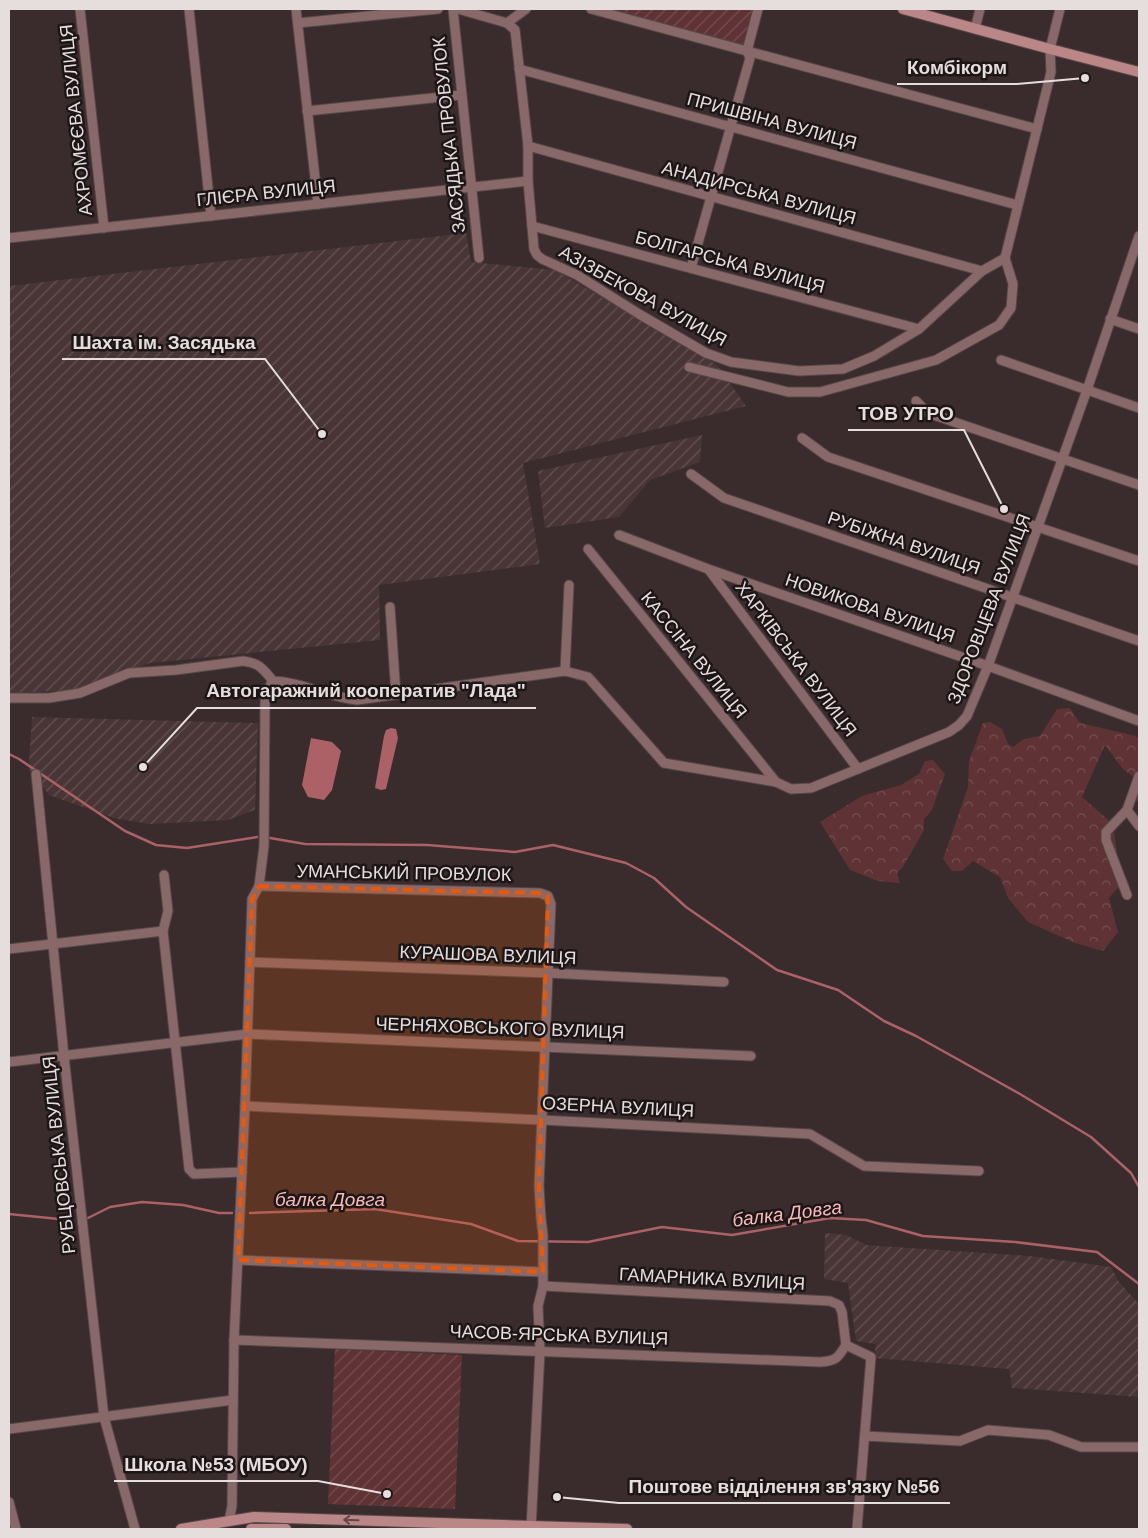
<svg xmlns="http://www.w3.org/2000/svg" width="1148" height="1538" font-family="Helvetica,sans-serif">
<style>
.industrial{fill:url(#industrial-furrows)}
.forest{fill:url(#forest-crowns)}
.garden{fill:url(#garden-furrows)}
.water{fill:#ab6166}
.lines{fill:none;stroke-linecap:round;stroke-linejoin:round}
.stream{stroke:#ab6166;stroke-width:2.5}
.street-casing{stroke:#564848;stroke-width:11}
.secondary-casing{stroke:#564848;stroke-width:12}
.street{stroke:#896869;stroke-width:9}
.secondary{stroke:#bb8688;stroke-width:10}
.oneway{stroke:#644849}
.marked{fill:#e8590c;fill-opacity:0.2;stroke:#e8590c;stroke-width:4;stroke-dasharray:10 6;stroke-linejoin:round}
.labels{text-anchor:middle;stroke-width:5;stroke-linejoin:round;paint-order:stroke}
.street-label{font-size:18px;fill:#e6dddd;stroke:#1d1616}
.water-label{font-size:19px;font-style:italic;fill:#fab9bb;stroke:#1d1616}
.leader{fill:none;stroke:#e6dddd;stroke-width:2}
.callout-dot{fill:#e6dddd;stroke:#1d1616;stroke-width:2}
.callout-label{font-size:19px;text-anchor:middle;font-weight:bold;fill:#e6dddd;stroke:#1d1616;stroke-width:5;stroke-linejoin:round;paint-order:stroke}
</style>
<defs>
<pattern id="industrial-furrows" width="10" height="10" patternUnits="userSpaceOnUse" patternTransform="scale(1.25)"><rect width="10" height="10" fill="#4a3536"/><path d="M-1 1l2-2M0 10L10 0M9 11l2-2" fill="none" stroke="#645253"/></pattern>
<pattern id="forest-crowns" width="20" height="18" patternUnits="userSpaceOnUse" patternTransform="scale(1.25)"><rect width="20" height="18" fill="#5f3235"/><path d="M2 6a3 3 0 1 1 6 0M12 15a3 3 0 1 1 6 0" fill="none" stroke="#764f52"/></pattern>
<pattern id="garden-furrows" width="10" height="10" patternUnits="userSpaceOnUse" patternTransform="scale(1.25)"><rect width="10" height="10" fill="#5f3235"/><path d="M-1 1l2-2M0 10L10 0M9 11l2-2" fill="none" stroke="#764f52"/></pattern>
</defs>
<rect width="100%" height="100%" fill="#3a2c2c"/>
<!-- industrial -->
<g class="industrial">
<polygon points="466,233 471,262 555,270 717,365 746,406 523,463 540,564 379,585 380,640 150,663 78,690 9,693 9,286"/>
<polygon points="702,435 700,462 650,480 619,517 545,528 538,471"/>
<polygon points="32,717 258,723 255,810 228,820 149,824 114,818 49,795 30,771 29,763"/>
<polygon points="825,1233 846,1235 866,1245 1030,1256 1111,1267 1119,1282 1139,1304 1139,1397 1012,1388 1009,1369 874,1358 876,1344 856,1341 848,1283 824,1279"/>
</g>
<!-- forest -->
<g class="forest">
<polygon points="1070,708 1080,723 1136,736 1139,739 1139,802 1132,799 1137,780 1122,768 1105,745 1082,797 1113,824 1121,884 1109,898 1118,932 1103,951 1075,943 1028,922 1008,898 1000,877 973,861 962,871 952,871 943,859 968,787 969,761 983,723 990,722 1002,729 1008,744 1013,747 1024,739 1040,736 1057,709"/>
<polygon points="933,760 945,774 932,810 924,819 924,830 903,867 897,873 900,883 878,881 850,870 820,822 862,796 901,785 919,774 925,761"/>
</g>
<!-- garden -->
<g class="garden">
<polygon points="607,9 753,9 743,45"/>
<polygon points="335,1349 462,1355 455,1509 328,1504"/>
</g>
<!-- water -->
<g class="water">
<polygon points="391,728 396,729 398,738 386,789 381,790 375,788 384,736 386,730"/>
<polygon points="311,738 332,742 341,751 332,790 324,800 308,797 302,785"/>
</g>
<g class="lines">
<!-- stream -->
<g class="stream">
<polyline points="9,754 19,759 125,831 156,845 187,848 257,837"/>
<polyline points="270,838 305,844 427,845 515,852 553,845 626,863 654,878 686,907 777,970 838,990 884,1021 916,1036 1020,1094 1091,1137 1131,1173 1139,1187"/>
<polyline points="250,1213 375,1209 471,1224 518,1241 588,1242 662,1227 732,1235 830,1218 866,1220 923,1236 1015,1242 1097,1252 1139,1284"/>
<polyline points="9,1214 69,1220"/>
<polyline points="88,1218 110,1207 142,1202 183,1205 219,1213 232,1213"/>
</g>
<!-- street casing -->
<g class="street-casing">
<g id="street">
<polyline points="80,9 104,228"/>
<polyline points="189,9 211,216"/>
<polyline points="296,9 318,204"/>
<polyline points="453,9 479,258"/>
<polyline points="458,9 507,23 526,9"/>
<polyline points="591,9 1037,129"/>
<polyline points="298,23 438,9"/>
<polyline points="507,23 515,30 528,146 528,181 534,249 537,255 542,259 577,275 639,314 706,353 731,362 799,371 843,369 874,356 919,329 982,271 1005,258 1051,72 1050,49 1060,9"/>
<polyline points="975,29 980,9"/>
<polyline points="519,69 1017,205"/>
<polyline points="307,111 461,95"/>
<polyline points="528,146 982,271"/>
<polyline points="532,226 919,329"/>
<polyline points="9,238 528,181"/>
<polyline points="691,268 750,58 747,51 758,9"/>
<polyline points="1110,319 1139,329"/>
<polyline points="1001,360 1139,408"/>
<polyline points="689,367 788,392 820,392 936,360 999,325 1011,308 1013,284 1005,258"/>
<polyline points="916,401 928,413 1139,485"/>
<polyline points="802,438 828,457 1139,561"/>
<polyline points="691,474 724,498 1139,641"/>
<polyline points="619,535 708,569 988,666 1139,721"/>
<polyline points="588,549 776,782"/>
<polyline points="709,570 858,769"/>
<polyline points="390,607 396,695"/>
<polyline points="565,671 569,585"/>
<path d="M 9,698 L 49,698 L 80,693 L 129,673 L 176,670 L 243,661 C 260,663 263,669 273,681 C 302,682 328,697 357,700 L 565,671 L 588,677 L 664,763 L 776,782 L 791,789 L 811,788 L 949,732 L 959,725 L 967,716 L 988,666 L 1087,390 L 1139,236"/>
<polyline points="36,774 64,1056 104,1417 135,1529"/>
<polyline points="1127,810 1139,826"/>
<polyline points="164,875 168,911 163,931 189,1169 194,1174 242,1172"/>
<polyline points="259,886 540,893 548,896 551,904 539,1186 541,1218 543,1235 543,1286 538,1306 540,1351 531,1529"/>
<polyline points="1127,895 1106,840 1106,832 1127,810 1139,776"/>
<polyline points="9,949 163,931"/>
<polyline points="250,962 548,973 724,982"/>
<polyline points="9,1062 248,1034 751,1056"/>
<polyline points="245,1106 542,1120 810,1134 864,1166 979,1171"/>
<polyline points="238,1260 543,1272"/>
<polyline points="543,1286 830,1301 839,1305 842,1312 846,1345"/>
<path d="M 234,1340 L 820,1362 C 836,1361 838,1358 846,1345 L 871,1357 L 857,1529"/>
<polyline points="9,1429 233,1400"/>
<polyline points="865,1436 960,1441 988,1430 1049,1435 1081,1447 1139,1447"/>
<polyline points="9,1502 16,1529"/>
<polyline points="229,1521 232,1506 234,1340 245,1106 252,899 259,886 264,846 265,704 266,692 273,681"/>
</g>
</g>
<!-- secondary casing -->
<g class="secondary-casing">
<g id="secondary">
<polyline points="903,9 1050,49 1139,72"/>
<polyline points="181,1529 254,1517 627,1529"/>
<polyline points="251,1529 286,1529"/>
</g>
</g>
<!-- street -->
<use href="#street" class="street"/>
<!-- secondary -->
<use href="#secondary" class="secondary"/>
</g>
<!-- one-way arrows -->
<defs><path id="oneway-shaft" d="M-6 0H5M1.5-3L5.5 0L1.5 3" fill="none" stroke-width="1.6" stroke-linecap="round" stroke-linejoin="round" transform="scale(1.25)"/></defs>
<use class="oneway" href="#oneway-shaft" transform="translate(351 1520) rotate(-178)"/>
<!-- marked area -->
<path class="marked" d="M 259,886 L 540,893 L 548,896 L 539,1186 L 543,1272 L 238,1260 L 252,899 Z"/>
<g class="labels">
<!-- street labels -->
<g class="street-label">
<text transform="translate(76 120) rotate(-96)" y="6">АХРОМЄЄВА ВУЛИЦЯ</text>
<text transform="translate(772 121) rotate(15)" y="6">ПРИШВІНА ВУЛИЦЯ</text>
<text transform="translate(449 135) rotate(-96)" y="6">ЗАСЯДЬКА ПРОВУЛОК</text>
<text transform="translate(266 193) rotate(-6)" y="6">ГЛІЄРА ВУЛИЦЯ</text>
<text transform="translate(759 193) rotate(15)" y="6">АНАДИРСЬКА ВУЛИЦЯ</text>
<text transform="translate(730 262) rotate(15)" y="6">БОЛГАРСЬКА ВУЛИЦЯ</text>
<text transform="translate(643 296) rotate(29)" y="6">АЗІЗБЕКОВА ВУЛИЦЯ</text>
<text transform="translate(904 543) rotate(19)" y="6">РУБІЖНА ВУЛИЦЯ</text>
<text transform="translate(870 608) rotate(19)" y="6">НОВИКОВА ВУЛИЦЯ</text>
<text transform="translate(989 609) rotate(-69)" y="6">ЗДОРОВЦЕВА ВУЛИЦЯ</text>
<text transform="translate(694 655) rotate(51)" y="6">КАССІНА ВУЛИЦЯ</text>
<text transform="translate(796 659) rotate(53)" y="6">ХАРКІВСЬКА ВУЛИЦЯ</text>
<text transform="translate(404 873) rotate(1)" y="6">УМАНСЬКИЙ ПРОВУЛОК</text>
<text transform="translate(488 955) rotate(2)" y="6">КУРАШОВА ВУЛИЦЯ</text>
<text transform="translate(500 1028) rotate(2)" y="6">ЧЕРНЯХОВСЬКОГО ВУЛИЦЯ</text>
<text transform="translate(618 1107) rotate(3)" y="6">ОЗЕРНА ВУЛИЦЯ</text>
<text transform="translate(59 1155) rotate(-96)" y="6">РУБЦОВСЬКА ВУЛИЦЯ</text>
<text transform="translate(712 1279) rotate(3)" y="6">ГАМАРНИКА ВУЛИЦЯ</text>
<text transform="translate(559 1335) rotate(2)" y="6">ЧАСОВ-ЯРСЬКА ВУЛИЦЯ</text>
</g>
<!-- water labels -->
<g class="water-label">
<text x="330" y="1206">балка Довга</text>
<text transform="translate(787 1213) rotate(-7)" y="7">балка Довга</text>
</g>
</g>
<!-- callouts -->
<path class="leader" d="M1085 78L1017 84H897M322 434L265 359H62M1004 509L964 430H848M143 767L197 708H536M387 1494L318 1481H114M557 1497L619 1503H950"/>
<g class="callout-dot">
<circle cx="1085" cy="78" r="5"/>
<circle cx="322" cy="434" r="5"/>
<circle cx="1004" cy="509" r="5"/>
<circle cx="143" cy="767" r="5"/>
<circle cx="387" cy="1494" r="5"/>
<circle cx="557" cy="1497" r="5"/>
</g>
<g class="callout-label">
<text x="957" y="74">Комбікорм</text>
<text x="164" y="349">Шахта ім. Засядька</text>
<text x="906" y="420">ТОВ УТРО</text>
<text x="366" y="697">Автогаражний кооператив "Лада"</text>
<text x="216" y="1471">Школа №53 (МБОУ)</text>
<text x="784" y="1493">Поштове відділення зв'язку №56</text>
</g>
<!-- border -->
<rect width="1148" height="1538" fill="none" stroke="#e6dddd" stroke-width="20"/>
</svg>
